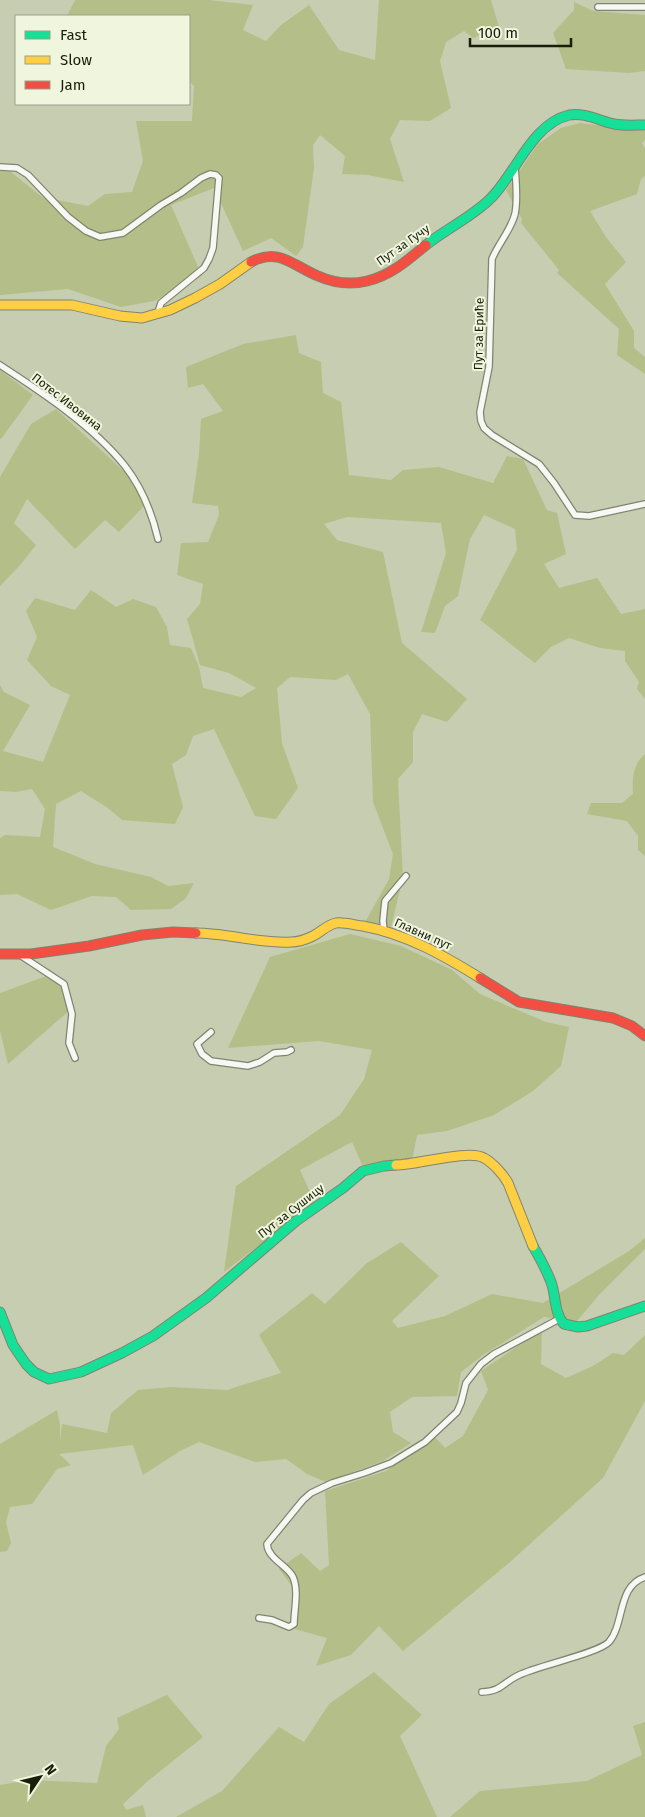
<svg xmlns="http://www.w3.org/2000/svg" width="645" height="1817" font-family="'Fira Sans',sans-serif">
<style>
.green{fill:#b4be88}
.lines{fill:none;stroke-linecap:round;stroke-linejoin:round}
.street-casing{stroke:#80846f;stroke-width:8}
.fast-casing{stroke:#80846f;stroke-width:11}
.slow-casing{stroke:#80846f;stroke-width:11}
.jam-casing{stroke:#80846f;stroke-width:11}
.street{stroke:#f7f8f3;stroke-width:5.5}
.fast{stroke:#16e098;stroke-width:9}
.slow{stroke:#ffcf43;stroke-width:9}
.jam{stroke:#f24e42;stroke-width:9}
.labels{text-anchor:middle;stroke-width:4;stroke-linejoin:round;paint-order:stroke}
.street-label{font-size:12px;fill:#1a1d0a;stroke:#f0f5dd}
</style>
<rect width="100%" height="100%" fill="#c7cdb1"/>
<!-- green -->
<g class="green">
<polygon points="75,0 209,0 253,5 243,30 266,41 281,25 309,5 339,50 375,60 379,0 491,0 499,27 473,38 464,31 446,42 440,61 451,108 430,121 400,120 390,139 404,182 368,175 342,174 345,156 320,135 313,145 314,168 303,247 296,256 271,238 243,251 214,188 171,205 202,276 154,301 121,307 68,289 0,295 0,171 11,172 42,197 88,206 105,194 132,192 143,161 136,121 192,121 194,86 189,81 189,16 67,16"/>
<polygon points="574,2 593,11 645,15 645,71 629,73 566,69 553,33 574,10"/>
<polygon points="580,123 645,131 645,140 642,143 645,148 645,176 641,179 637,194 590,211 606,237 626,262 605,284 634,331 634,348 645,357 645,374 617,355 619,329 557,273 559,270 521,223 522,219 506,190 538,144 561,128"/>
<polygon points="296,335 299,353 321,362 323,393 341,402 349,475 391,480 403,470 439,467 493,483 507,456 523,459 547,510 557,513 566,554 544,564 559,588 597,578 621,614 645,609 645,699 637,689 639,682 625,661 625,651 600,648 569,638 551,647 535,663 480,620 517,550 515,529 484,515 470,539 458,596 445,606 435,633 421,632 446,553 441,523 347,517 324,524 337,540 383,552 402,643 467,699 447,722 422,714 413,732 413,762 398,779 403,877 391,927 364,924 389,879 393,854 373,802 370,714 348,674 336,680 290,677 277,688 282,743 298,788 276,819 255,816 214,729 193,736 186,755 172,764 183,807 175,824 122,820 108,808 81,791 56,804 53,847 95,864 151,877 168,886 194,883 186,898 171,909 131,910 116,897 92,896 51,910 17,894 0,895 0,838 5,835 40,837 45,809 32,789 16,792 0,791 0,685 4,692 30,705 3,751 43,762 70,695 51,686 27,660 37,637 26,611 35,598 75,610 91,590 116,607 133,599 156,607 167,627 170,645 191,648 199,667 203,688 241,697 256,688 229,673 200,665 187,619 200,604 203,584 177,575 181,543 208,542 219,515 218,506 192,503 199,454 201,419 223,411 203,384 188,388 186,367 243,344"/>
<polygon points="0,370 33,395 1,439 0,438"/>
<polygon points="56,409 128,475 145,505 119,532 105,520 75,549 27,499 14,523 36,545 21,564 0,586 0,477 31,424"/>
<path d="M 645,754 L 645,856 L 638,850 L 638,836 L 627,821 L 587,814 L 591,803 L 622,803 L 633,794 C 632,779 633,764 645,754 Z"/>
<polygon points="350,934 401,946 452,970 480,994 546,1022 569,1027 561,1066 533,1091 494,1115 447,1131 417,1135 411,1166 364,1169 352,1142 300,1170 315,1203 224,1272 236,1186 340,1115 364,1079 372,1050 319,1041 228,1048 270,957"/>
<polygon points="49,975 64,984 71,1009 8,1064 0,1031 0,993"/>
<polygon points="645,1238 645,1249 599,1295 577,1321 544,1317 483,1355 461,1372 457,1396 412,1397 390,1412 393,1432 411,1443 383,1461 326,1482 307,1474 286,1459 255,1462 199,1442 180,1451 143,1475 133,1445 59,1454 71,1465 57,1469 32,1504 10,1507 6,1522 11,1543 7,1551 0,1552 0,1444 57,1410 60,1424 60,1441 62,1424 107,1433 111,1413 138,1390 171,1387 227,1390 281,1373 259,1335 312,1293 325,1304 367,1263 401,1242 439,1276 392,1321 398,1328 445,1316 492,1294 543,1303 629,1251"/>
<polygon points="542,1330 541,1364 566,1378 593,1366 613,1353 624,1355 645,1335 645,1401 603,1478 510,1562 403,1651 379,1626 351,1655 316,1666 327,1638 295,1629 298,1594 279,1569 301,1553 320,1571 329,1565 325,1491 386,1471 434,1436 445,1448 463,1436 488,1390 481,1371"/>
<polygon points="374,1672 422,1715 400,1736 437,1817 176,1817 222,1791 279,1727 304,1742 329,1704"/>
<polygon points="167,1695 203,1737 149,1780 123,1804 126,1810 143,1805 146,1817 0,1817 0,1785 29,1780 97,1783 106,1746 119,1729 117,1718"/>
<polygon points="645,1722 645,1817 450,1817 480,1791 587,1781 642,1755 633,1726"/>
</g>
<g class="lines">
<!-- street casing -->
<g class="street-casing">
<g id="street">
<polyline points="598,7 645,7"/>
<polyline points="0,167 17,168 28,175 68,217 86,231 100,237 123,233 161,205 181,193 201,178 210,174 216,175 219,178 213,248 209,259 204,268 161,303 157,315"/>
<path d="M 515,167 C 516,182 518,199 515,214 C 511,230 498,244 492,259 L 489,367 L 480,412 L 481,421 L 484,428 L 492,435 L 539,464 L 554,483 L 575,515 L 589,516 L 645,504"/>
<path d="M 0,365 C 43,393 93,426 125,466 C 142,488 152,513 158,539"/>
<polyline points="384,930 383,921 385,901 406,876"/>
<polyline points="20,955 64,984 72,1014 69,1043 75,1058"/>
<polyline points="211,1032 197,1044 202,1054 211,1061 248,1066 260,1062 274,1053 287,1052 291,1050"/>
<path d="M 259,1618 L 272,1620 L 289,1627 L 294,1624 C 294,1610 299,1591 293,1577 C 287,1565 268,1559 267,1544 L 303,1500 L 311,1493 L 332,1483 L 364,1473 L 391,1463 L 425,1442 L 457,1412 L 461,1403 L 466,1383 L 481,1364 L 494,1354 L 559,1319"/>
<path d="M 482,1692 C 502,1691 502,1683 519,1675 C 537,1666 599,1653 609,1642 C 625,1623 617,1586 645,1577"/>
</g>
</g>
<!-- fast casing -->
<g class="fast-casing">
<g id="fast">
<path d="M 426,245 C 446,229 470,218 489,200 C 515,176 531,124 569,115 C 584,112 600,121 614,124 C 624,126 635,125 645,125"/>
<path d="M 533,1246 C 540,1258 546,1269 551,1282 C 556,1295 554,1313 564,1324 L 578,1327 L 587,1326 L 645,1306"/>
<polyline points="0,1312 13,1345 26,1364 34,1372 49,1379 81,1372 122,1353 153,1336 206,1298 296,1221 343,1188 363,1171 384,1166 396,1165"/>
</g>
</g>
<!-- slow casing -->
<g class="slow-casing">
<g id="slow">
<polyline points="0,305 72,305 120,316 142,318 170,310 195,298 220,284 251,262"/>
<path d="M 196,933 C 228,933 259,944 291,942 C 298,942 307,939 313,936 C 321,932 327,925 336,923 C 345,922 354,925 363,926 C 406,934 443,955 480,978"/>
<path d="M 396,1165 C 416,1165 469,1149 484,1158 C 493,1163 503,1174 508,1183 L 533,1246"/>
</g>
</g>
<!-- jam casing -->
<g class="jam-casing">
<g id="jam">
<path d="M 251,262 C 279,247 293,266 318,276 C 334,283 351,285 367,281 C 390,276 408,260 426,245"/>
<polyline points="0,954 31,954 89,946 142,935 173,932 196,933"/>
<polyline points="480,978 519,1002 613,1018 632,1026 645,1036"/>
</g>
</g>
<!-- street -->
<use href="#street" class="street"/>
<!-- fast -->
<use href="#fast" class="fast"/>
<!-- slow -->
<use href="#slow" class="slow"/>
<!-- jam -->
<use href="#jam" class="jam"/>
</g>
<g class="labels">
<!-- street labels -->
<g class="street-label">
<text transform="translate(403 245) rotate(-35)" y="4">Пут за Гучу</text>
<text transform="translate(479 334) rotate(-89)" y="4">Пут за Ериће</text>
<text transform="translate(67 402) rotate(38)" y="4">Потес Ивовина</text>
<text transform="translate(423 934) rotate(24)" y="4">Главни пут</text>
<text transform="translate(291 1211) rotate(-38)" y="4">Пут за Сушицу</text>
</g>
</g>
<!-- legend -->
<rect x="15" y="15" width="175" height="90" fill="#f0f5dd" stroke="#9a9f89"/>
<rect x="25" y="31" width="25" height="8" fill="#16e098" stroke="#9a9f89"/>
<text x="60" y="40" font-size="15" fill="#1a1d0a">Fast</text>
<rect x="25" y="56" width="25" height="8" fill="#ffcf43" stroke="#9a9f89"/>
<text x="60" y="65" font-size="15" fill="#1a1d0a">Slow</text>
<rect x="25" y="81" width="25" height="8" fill="#f24e42" stroke="#9a9f89"/>
<text x="60" y="90" font-size="15" fill="#1a1d0a">Jam</text>
<!-- north arrow -->
<g transform="translate(40 1777) rotate(55)" stroke="#f0f5dd" stroke-width="4" paint-order="stroke">
<path d="M0-4L9 19L0 12L-9 19Z" fill="#1a1d0a"/>
<text y="-8" font-size="14" font-weight="bold" text-anchor="middle" fill="#1a1d0a">N</text>
</g>
<!-- scale -->
<path d="M470 38v8h101v-8" fill="none" stroke="#1a1d0a" stroke-width="2.5"/>
<text x="478" y="38" font-size="15" fill="#1a1d0a" stroke="#f0f5dd" stroke-width="4" paint-order="stroke">100 m</text>
</svg>
